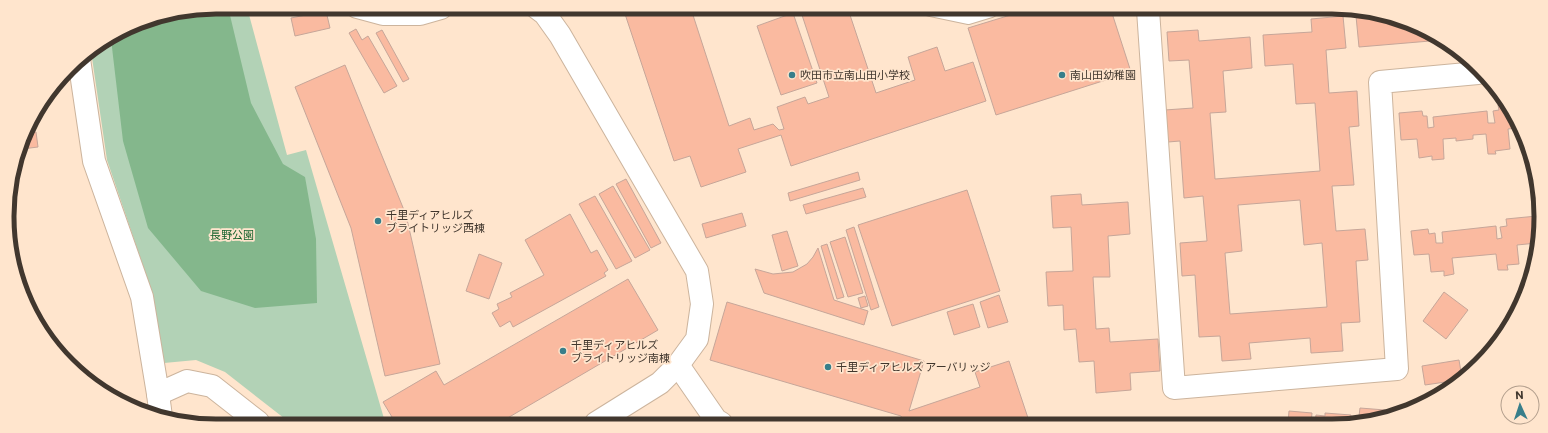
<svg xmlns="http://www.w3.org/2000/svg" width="1548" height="433" font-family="Commissioner,'Noto Sans JP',sans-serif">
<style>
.green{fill:#b2d2b6}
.forest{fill:#84b78c}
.building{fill:#fabaa0;stroke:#c6a699;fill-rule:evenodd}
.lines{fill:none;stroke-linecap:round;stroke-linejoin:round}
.lane-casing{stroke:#ccb49d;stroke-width:16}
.street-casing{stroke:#ccb49d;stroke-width:24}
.lane{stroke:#fff;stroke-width:14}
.street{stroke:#fff;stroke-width:22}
.poi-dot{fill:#387e8a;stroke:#ffe5cd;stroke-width:1.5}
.labels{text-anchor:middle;stroke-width:3.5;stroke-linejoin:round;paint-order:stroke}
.poi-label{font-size:11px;fill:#41372e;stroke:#ffe5cd;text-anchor:start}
.park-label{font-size:11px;fill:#15622c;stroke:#ffe5cd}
.rim{fill:none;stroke:#41372e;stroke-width:5}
</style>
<rect width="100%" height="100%" fill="#ffe5cd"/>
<!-- green -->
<g class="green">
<polygon points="217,7 257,7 248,11 287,155 306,150 385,422 289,422 225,372 196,360 164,363 152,292 107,160 91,51 137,23"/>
<polygon points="1243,421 1243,424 1198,424"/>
</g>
<!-- forest -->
<polygon class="forest" points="216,7 228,7 251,103 283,164 305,177 316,239 317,303 255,308 201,291 148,228 123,141 111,39 137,23"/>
<!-- building -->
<g class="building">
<polygon points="623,8 691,9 729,126 750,118 754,130 773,124 779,130 784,129 777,107 805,97 808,104 829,97 800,9 848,9 876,93 915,80 908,57 937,47 945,71 973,62 986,101 791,166 781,135 738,149 746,172 701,187 690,156 674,161"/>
<polygon points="1027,10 1111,10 1131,72 996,115 968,28"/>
<polygon points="326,11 330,28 295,36 291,18"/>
<polygon points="793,13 817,83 781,95 757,26"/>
<polygon points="1381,15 1442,40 1359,47 1356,16"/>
<path d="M 1343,16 L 1346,48 L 1326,50 L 1329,93 L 1357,91 L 1359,126 L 1349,127 L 1354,185 L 1332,186 L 1336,231 L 1365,229 L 1368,260 L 1356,261 L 1360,322 L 1341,323 L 1343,351 L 1311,353 L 1310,338 L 1249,343 L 1251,359 L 1222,361 L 1220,336 L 1199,337 L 1195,275 L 1182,276 L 1180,243 L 1207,241 L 1203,196 L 1184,198 L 1180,141 L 1168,142 L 1165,110 L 1193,108 L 1189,60 L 1169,61 L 1167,32 L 1198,30 L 1199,41 L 1250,37 L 1252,68 L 1223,71 L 1226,112 L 1210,113 L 1215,179 L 1320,171 L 1315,103 L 1296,104 L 1293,64 L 1265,66 L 1263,35 L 1312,32 L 1311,19 ZM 1300,200 L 1304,245 L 1322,243 L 1327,307 L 1230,314 L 1225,253 L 1242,251 L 1238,205 Z"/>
<polygon points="356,29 362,40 368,36 397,86 384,93 349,33"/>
<polygon points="382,30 409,79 403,82 376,33"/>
<polygon points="345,65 406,215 440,364 385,376 351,228 295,87"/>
<polygon points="1507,104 1517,128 1508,129 1510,149 1495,151 1496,154 1488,154 1486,134 1473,135 1473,139 1456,141 1456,138 1443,139 1444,159 1432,160 1432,156 1419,158 1417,139 1401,140 1399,113 1422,111 1423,116 1427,116 1428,128 1434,127 1433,117 1487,111 1488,123 1495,123 1493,111 1499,110 1498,105"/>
<polygon points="29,123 30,133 36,132 38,147 22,149"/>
<polygon points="858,172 860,180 790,201 788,193"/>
<polygon points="626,179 661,243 651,248 616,184"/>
<polygon points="613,186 650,250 635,258 599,194"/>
<polygon points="863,188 866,197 806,214 803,205"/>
<polygon points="967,190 1000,291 892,326 858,225"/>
<polygon points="1081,194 1082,205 1128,202 1130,234 1108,236 1110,277 1093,277 1096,329 1109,328 1110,342 1158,339 1160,371 1130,373 1131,390 1096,393 1094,361 1079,362 1076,329 1064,330 1063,305 1048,306 1046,272 1073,271 1071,227 1053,228 1051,196"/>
<polygon points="595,196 632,261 616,269 579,204"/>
<polygon points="742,213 746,226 706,238 702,224"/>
<polygon points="570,214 591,253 597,250 608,270 604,273 606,276 513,327 510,321 500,327 492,313 499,309 497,304 512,297 510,293 544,275 525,240"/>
<polygon points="1537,216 1537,243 1517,245 1519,264 1507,265 1508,270 1498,270 1496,254 1452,258 1454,274 1444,276 1444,271 1431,272 1429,254 1414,255 1411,231 1428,229 1429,234 1435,233 1436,243 1443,243 1442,232 1496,226 1497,239 1502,238 1500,227 1507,226 1506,219"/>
<polygon points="854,227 879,307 871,310 846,230"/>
<polygon points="787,231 798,266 782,271 772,235"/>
<polygon points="845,237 863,293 848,297 830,242"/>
<polygon points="827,244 844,297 837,299 821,246"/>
<polygon points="818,248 834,300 868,311 864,325 764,293 755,269 773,274 793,272 807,264 813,257"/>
<polygon points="479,254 502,263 489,299 466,291"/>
<polygon points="628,279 658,330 499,423 395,422 383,402 436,371 444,385"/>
<polygon points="1444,292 1468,310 1446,339 1423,321"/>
<polygon points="999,295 1008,322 988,328 980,302"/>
<polygon points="865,296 868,306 861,308 858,298"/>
<polygon points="727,302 924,361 909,411 980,387 975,372 1009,361 1030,424 904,423 901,416 710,360"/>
<polygon points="973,304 980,327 954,335 947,312"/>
<polygon points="1459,360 1462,378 1459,380 1425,385 1422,366"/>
<polygon points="1360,408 1385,410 1385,416 1358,424"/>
<polygon points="1289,411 1312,413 1311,424 1288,424"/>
<polygon points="1325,413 1351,415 1350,424 1315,424 1316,415 1325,416"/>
</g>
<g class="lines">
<!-- lane casing -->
<g class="lane-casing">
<polyline id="lane" points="930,9 968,17 991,10"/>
</g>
<!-- street casing -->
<g class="street-casing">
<g id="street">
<polyline points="357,7 383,14 420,14 441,8"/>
<polyline points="537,8 545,14 560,35 697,271 702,304 697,339 678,365 660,383 596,423"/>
<polyline points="1148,10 1174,388 1397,369 1380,82 1478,73"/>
<polyline points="79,59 94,161 142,297 158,394 187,381 212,386 258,422"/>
<polyline points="678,365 716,420 721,423"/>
<polyline points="158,394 161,417"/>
</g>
</g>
<!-- lane -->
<use href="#lane" class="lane"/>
<!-- street -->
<use href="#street" class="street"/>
</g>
<!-- markers -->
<g class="poi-dot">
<circle cx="792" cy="75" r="4"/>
<circle cx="1062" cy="75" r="4"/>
<circle cx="378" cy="221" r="4"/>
<circle cx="563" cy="351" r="4"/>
<circle cx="828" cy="367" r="4"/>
</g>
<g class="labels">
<!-- poi labels -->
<g class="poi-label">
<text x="800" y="79">吹田市立南山田小学校</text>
<text x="1070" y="79">南山田幼稚園</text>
<text x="386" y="219">千里ディアヒルズ<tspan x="386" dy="13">ブライトリッジ西棟</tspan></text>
<text x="571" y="349">千里ディアヒルズ<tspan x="571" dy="13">ブライトリッジ南棟</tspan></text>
<text x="836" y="371">千里ディアヒルズ アーバリッジ</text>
</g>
<!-- park labels -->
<g class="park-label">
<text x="232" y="239">長野公園</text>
</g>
</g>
<!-- crop -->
<path d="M0 0H1548V433H0ZM216 14H1332A202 202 0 0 1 1534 216V217A202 202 0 0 1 1332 419H216A202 202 0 0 1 14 217V216A202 202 0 0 1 216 14Z" fill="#ffe5cd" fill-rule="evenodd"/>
<path class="rim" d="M216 14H1332A202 202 0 0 1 1534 216V217A202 202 0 0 1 1332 419H216A202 202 0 0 1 14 217V216A202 202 0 0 1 216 14Z"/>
<!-- north arrow -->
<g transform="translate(1520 405) rotate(357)"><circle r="19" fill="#ffe5cd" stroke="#b39f8d"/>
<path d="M0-3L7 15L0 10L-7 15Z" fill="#387e8a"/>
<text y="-6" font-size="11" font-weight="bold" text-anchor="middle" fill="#41372e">N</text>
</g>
</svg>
